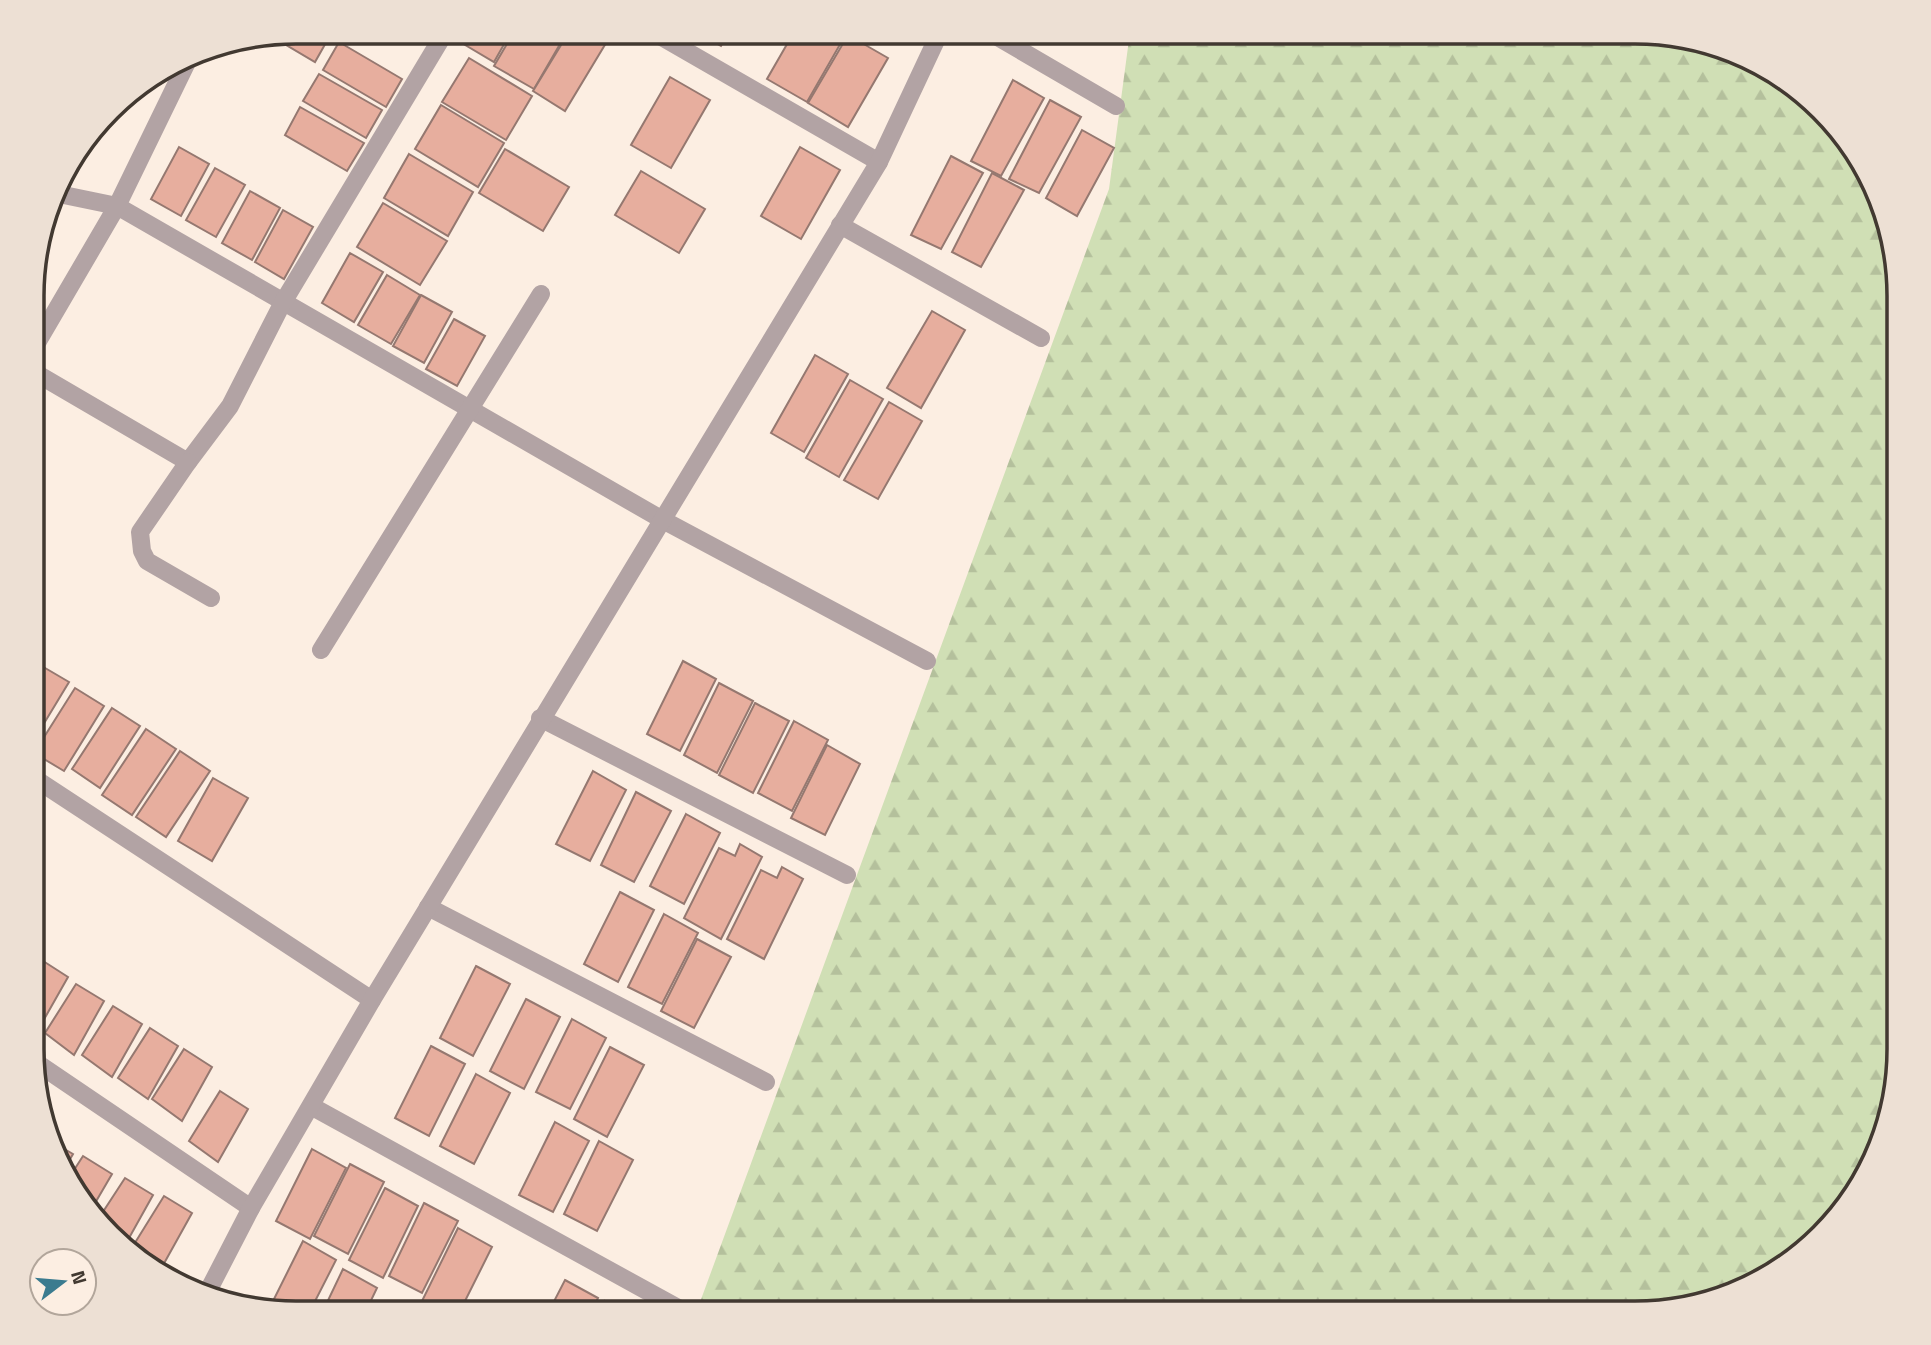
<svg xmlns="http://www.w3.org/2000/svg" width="1931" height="1345" font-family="'Titillium Web',sans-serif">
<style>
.forest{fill:url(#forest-firs)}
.building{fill:#e7ae9e;stroke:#957870;stroke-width:2}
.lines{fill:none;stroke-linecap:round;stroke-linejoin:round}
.street{stroke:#b2a3a4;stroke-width:18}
.rim{fill:none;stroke:#423931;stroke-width:3.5}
</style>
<defs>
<pattern id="forest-firs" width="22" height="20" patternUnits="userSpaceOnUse" patternTransform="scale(1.75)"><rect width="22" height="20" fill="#d0dfb5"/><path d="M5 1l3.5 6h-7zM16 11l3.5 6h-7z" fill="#b4c09c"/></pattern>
</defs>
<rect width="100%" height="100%" fill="#fceee2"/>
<!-- forest -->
<polygon class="forest" points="1130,32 1653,32 1721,46 1796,86 1864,164 1899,278 1899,1067 1885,1135 1845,1210 1753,1286 1636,1313 696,1313 1109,189"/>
<!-- building -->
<g class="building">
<polygon points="295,32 332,32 315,62 271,36"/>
<polygon points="459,32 511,32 494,62 455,39"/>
<polygon points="514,32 567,32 534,89 494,66"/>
<polygon points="569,32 588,32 606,43 565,111 533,91"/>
<polygon points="696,32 729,32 721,46"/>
<polygon points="794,32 846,34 807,102 767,79"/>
<polygon points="848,35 888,58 848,127 808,103"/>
<polygon points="339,42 402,79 386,107 323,70"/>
<polygon points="469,58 532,96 506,140 442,102"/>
<polygon points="319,74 382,110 366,138 303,101"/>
<polygon points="670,77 710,100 671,168 631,145"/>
<polygon points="1013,80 1044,98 1001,176 971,161"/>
<polygon points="1050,100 1081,117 1039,193 1009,179"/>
<polygon points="441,105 504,143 478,187 415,149"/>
<polygon points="300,107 364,143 347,171 285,135"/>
<polygon points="1082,130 1114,148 1077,216 1046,198"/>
<polygon points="179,147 209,164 181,216 151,199"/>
<polygon points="800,147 840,170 801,239 761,216"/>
<polygon points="505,149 569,187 543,231 479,193"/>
<polygon points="409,154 473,192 448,236 384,198"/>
<polygon points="951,156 983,173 941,249 911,235"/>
<polygon points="215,168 245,185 216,237 186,220"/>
<polygon points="641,171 705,209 679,253 615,215"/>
<polygon points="992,173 1024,190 981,267 952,252"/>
<polygon points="250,191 280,208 252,260 222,243"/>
<polygon points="383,203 447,241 420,285 357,247"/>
<polygon points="283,210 313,227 284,279 255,262"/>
<polygon points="350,253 383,272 354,322 322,303"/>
<polygon points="387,275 420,295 391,344 358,325"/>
<polygon points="421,295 452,312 424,363 393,346"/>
<polygon points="932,311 965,330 921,408 887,388"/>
<polygon points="454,319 485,336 457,386 426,369"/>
<polygon points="815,355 848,374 804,452 771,433"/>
<polygon points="850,380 883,399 839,477 806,458"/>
<polygon points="889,402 922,421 878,499 844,480"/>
<polygon points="683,661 716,679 680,751 647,734"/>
<polygon points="40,665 69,682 34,740 34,675"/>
<polygon points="719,683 753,701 717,773 684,755"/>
<polygon points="75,688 104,706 64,771 34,753"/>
<polygon points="755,703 789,721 753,793 719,775"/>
<polygon points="112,708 140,726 100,788 72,769"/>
<polygon points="794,721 828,740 792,811 758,793"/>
<polygon points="146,729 176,749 132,815 102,795"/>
<polygon points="827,745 860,764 825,835 791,818"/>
<polygon points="180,751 210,771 166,837 136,817"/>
<polygon points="593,771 626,790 590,861 556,844"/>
<polygon points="213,778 248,798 212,861 178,841"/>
<polygon points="636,792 671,811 634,882 601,865"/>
<polygon points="686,814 720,833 684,904 650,886"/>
<polygon points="740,844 762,857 721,939 684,918 719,848 735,856"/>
<polygon points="782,867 803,879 764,959 727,939 761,870 777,878"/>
<polygon points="620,892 654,910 618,982 584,964"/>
<polygon points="664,914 698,933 662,1004 628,987"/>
<polygon points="697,939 731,957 694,1028 661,1011"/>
<polygon points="40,959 68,977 38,1030 34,1027 34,969"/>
<polygon points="476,966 510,984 473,1056 440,1038"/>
<polygon points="76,984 104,1001 74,1055 45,1033"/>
<polygon points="526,999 560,1017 524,1089 490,1071"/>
<polygon points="113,1006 142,1024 112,1077 82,1055"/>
<polygon points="572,1019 606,1038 570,1109 536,1092"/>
<polygon points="150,1028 178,1046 148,1099 118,1078"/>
<polygon points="431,1046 465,1064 429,1136 395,1118"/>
<polygon points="610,1047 644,1065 607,1137 574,1119"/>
<polygon points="184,1049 212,1067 182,1121 152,1099"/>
<polygon points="476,1074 510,1093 474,1164 440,1146"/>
<polygon points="220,1091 248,1109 218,1162 189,1141"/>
<polygon points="555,1122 589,1141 553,1212 519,1195"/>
<polygon points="599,1141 633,1160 597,1231 564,1214"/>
<polygon points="54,1143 73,1154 63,1171"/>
<polygon points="312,1149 346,1168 310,1239 276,1221"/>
<polygon points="83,1156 112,1174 91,1210 67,1181"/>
<polygon points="350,1164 384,1182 348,1254 314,1236"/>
<polygon points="125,1178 153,1195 124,1247 99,1218"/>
<polygon points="385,1188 418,1206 383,1278 349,1260"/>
<polygon points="164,1196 192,1213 162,1267 133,1246"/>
<polygon points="424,1203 458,1221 422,1293 389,1276"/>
<polygon points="458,1228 492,1247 459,1313 446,1313 422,1301"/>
<polygon points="303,1241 336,1260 309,1313 268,1311"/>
<polygon points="343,1269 377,1288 365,1313 322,1313"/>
<polygon points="565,1280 598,1298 591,1313 548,1313"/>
<polygon points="605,1301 626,1313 599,1313"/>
</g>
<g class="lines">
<!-- street -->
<g class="street">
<polyline points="653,32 879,162"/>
<polyline points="989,32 1116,106"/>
<polyline points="191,54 117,206 661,519 927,661"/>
<polyline points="840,225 1041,338"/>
<polyline points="34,348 117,206 54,193"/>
<polyline points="34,372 188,462 230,406 282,304 444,34"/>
<polyline points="188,462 140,532 142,551 147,561 211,598"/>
<polyline points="321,650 541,294"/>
<polyline points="540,718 847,875"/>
<polyline points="34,778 372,1000"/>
<polyline points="428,907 766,1082"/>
<polyline points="34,1061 251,1208"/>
<polyline points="311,1106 687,1313"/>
<polyline points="205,1297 251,1208 372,1000 879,162 940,32"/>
</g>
</g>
<!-- crop -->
<path d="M0 0H1931V1345H0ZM296 44H1635A252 252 0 0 1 1887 296V1049A252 252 0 0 1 1635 1301H296A252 252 0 0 1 44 1049V296A252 252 0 0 1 296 44Z" fill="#ede0d4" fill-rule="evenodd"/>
<path class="rim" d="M296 44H1635A252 252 0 0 1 1887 296V1049A252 252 0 0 1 1635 1301H296A252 252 0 0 1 44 1049V296A252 252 0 0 1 296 44Z"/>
<!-- north arrow -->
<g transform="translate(63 1282) rotate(74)"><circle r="33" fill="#fceee2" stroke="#b2a69b" stroke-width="2"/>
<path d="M0-5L12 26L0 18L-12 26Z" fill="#3b7b8f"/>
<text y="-10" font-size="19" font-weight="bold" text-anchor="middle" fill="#423931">N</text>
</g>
</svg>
